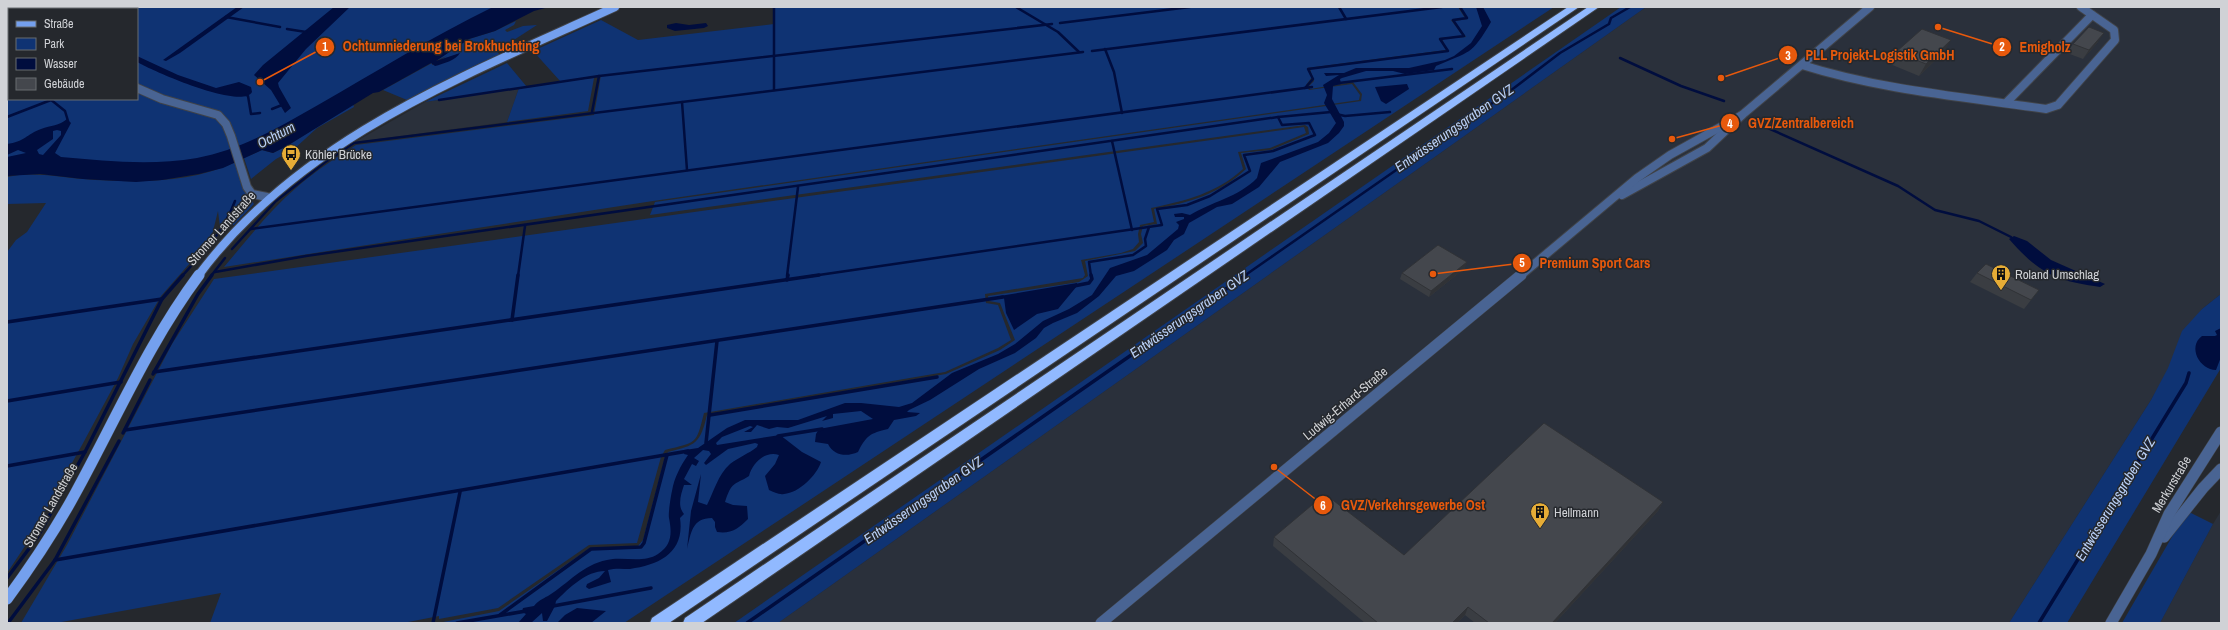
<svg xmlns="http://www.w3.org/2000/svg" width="2228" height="630" font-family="'Archivo Narrow',sans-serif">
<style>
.built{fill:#2a303b}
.green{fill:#0f3373;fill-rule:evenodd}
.water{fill:#000d3e;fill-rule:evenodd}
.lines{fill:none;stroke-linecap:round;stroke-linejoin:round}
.stream-far1{stroke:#000d3e;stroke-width:2.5}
.stream{stroke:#000d3e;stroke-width:3.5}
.minor-far1-casing{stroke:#404348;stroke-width:10}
.minor-casing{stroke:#404348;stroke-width:12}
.major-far1-casing{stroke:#404348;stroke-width:10}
.major-casing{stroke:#404348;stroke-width:12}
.highway-casing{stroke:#404348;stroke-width:2}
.minor-far1{stroke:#496493;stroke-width:8}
.minor{stroke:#496493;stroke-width:11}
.major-far1{stroke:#74a0ee;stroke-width:8}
.major{stroke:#74a0ee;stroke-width:11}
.highway{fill:#91b9ff;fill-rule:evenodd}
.wall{fill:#3a3d42}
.shaded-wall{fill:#303236}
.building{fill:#44474d;stroke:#303236}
.labels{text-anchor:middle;stroke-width:3;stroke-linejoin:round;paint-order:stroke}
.poi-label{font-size:13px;fill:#d0d2d6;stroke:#25282d;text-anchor:start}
.street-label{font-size:13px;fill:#d0d2d6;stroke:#25282d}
.water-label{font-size:14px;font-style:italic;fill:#bad1f8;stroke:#25282d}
.leader{fill:none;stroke:#e8590c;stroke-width:1.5}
.callout-dot{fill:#e8590c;stroke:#25282d;stroke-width:1.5}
.mark-label{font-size:12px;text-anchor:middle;font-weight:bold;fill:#fff}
.callout-label{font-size:14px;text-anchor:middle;font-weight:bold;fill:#e8590c;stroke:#25282d;stroke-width:3;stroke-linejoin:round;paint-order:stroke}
</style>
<rect width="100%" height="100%" fill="#25282d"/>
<!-- built -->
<g class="built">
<polygon points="1646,7 2221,7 2221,294 2202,309 2151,400 2009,623 778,623"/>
<polygon points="519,88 507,122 355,142 425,102"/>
<polygon points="2221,511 2221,623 2160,623 2213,524"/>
</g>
<!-- green -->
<g class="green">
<path d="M 7,7 L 533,7 L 488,25 L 220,166 L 7,171 ZM 9,9 L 137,9 L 137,99 L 9,99 Z"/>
<path d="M 774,7 L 1458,7 L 1465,18 L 1451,20 L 1463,36 L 1439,38 L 1446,50 L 1307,68 L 1312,77 L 1306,85 L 1309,90 L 1352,84 L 1360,95 L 1359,100 L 653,201 L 224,267 C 247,240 269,211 296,188 C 315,171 336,158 356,145 L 594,115 L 601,75 L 566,81 L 594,78 L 588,111 L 507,122 L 519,88 L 425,102 L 507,63 L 527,87 L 561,82 L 533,51 L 601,20 L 638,40 L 774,24 Z"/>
<path d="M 1461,7 L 1554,7 L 624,623 L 438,623 L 499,611 L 590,548 L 638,546 L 643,540 L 665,457 L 668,452 C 696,445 700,444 707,415 L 946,374 L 1000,350 L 1015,340 L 1000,303 L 989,301 L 988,296 L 1079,282 L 1088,276 L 1085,261 L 1135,251 L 1143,243 L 1141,234 L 1143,226 L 1157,224 L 1154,209 C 1189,203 1219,194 1246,169 L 1241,153 L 1271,150 L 1309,134 L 1308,127 L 1305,125 L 650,215 L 655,202 L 1361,101 L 1362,94 L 1353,82 L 1310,89 L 1309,86 L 1314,81 L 1310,69 L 1448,51 L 1442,39 L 1466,37 L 1454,21 L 1468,19 Z"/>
<polygon points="1621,7 1646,7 778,623 734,623"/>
<polygon points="516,21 514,25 505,30 507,32 523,26 537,25 497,51 501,57 407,100 383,90 432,63 432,65 447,56 435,61 469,39 495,31"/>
<polygon points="353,104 354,107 317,128 293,150 276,159 251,179 244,158 262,150 273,153 287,146"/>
<path d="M 1304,127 L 1306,133 L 1270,148 L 1238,152 L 1243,169 C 1217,193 1185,201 1151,208 L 1154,222 L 1140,225 L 1138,234 L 1139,242 L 1133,249 L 1121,253 L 1081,260 L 1085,275 L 1083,278 L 985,294 L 986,303 L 998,305 L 1011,340 L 998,348 L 945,372 L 704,413 C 696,445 697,442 665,450 L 661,457 L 637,543 L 589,545 L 498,608 L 439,619 L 439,616 L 403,623 L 210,623 L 221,593 L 56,623 L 21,623 L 67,545 L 172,344 L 214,279 Z"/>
<path d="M 236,162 L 242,187 L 254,204 L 234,225 L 220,227 L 218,211 L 211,239 L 161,296 L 133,344 L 118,378 L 82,445 L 29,540 L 7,573 L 7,252 L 16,240 L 27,232 L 46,203 L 7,204 L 7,177 C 32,171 58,177 83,179 C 133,183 189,184 236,162 Z"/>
<polygon points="2221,294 2221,368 2067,623 2009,623 2151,400 2168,368 2182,331 2202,309"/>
<polygon points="2189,512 2213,524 2160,623 2122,623 2180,523"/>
</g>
<!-- water -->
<g class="water">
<polygon points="237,7 244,7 180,53 166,61 163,60"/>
<polygon points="334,7 350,7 306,49 278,83 279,87 291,108 285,113 271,90 254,75 263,65"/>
<path d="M 493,7 L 549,7 L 534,11 L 495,31 L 469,39 L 436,61 L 460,53 C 456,60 443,64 435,66 L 431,63 L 379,92 L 373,93 L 287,146 L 273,153 L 262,150 L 223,168 L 199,174 L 162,180 L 136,182 L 83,179 L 40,174 L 7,176 L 7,157 L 26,153 L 18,150 L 7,155 L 7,144 C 24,142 27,134 41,129 C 51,125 59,126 67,119 L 71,123 L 55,153 L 61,157 C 106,161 151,166 197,158 C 241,150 279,127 318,105 C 376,72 433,36 493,7 ZM 57,130 L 61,131 L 61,135 L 43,155 L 39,154 L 37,150 L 53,139 L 53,131 Z"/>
<path d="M 1476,7 L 1483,7 L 1491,22 C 1471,56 1470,51 1436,66 L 1434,70 L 1405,74 L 1393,71 L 1366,71 L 1342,78 L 1340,79 L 1341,84 L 1333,86 L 1332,99 L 1344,122 L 1344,126 L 1339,133 L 1328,143 L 1280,162 L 1259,187 L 1232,204 L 1217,207 L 1189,223 L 1184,234 L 1174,240 L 1167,250 L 1134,271 L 1116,276 L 1099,296 L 1077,313 L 1053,323 L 1044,328 L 1036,338 L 1015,353 L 979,369 L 930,400 L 909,410 L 907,412 L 920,413 L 916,416 L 894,420 L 888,429 C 870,433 866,436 858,452 C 847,457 834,456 828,444 L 815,442 L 816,434 L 819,429 L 873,419 L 861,411 L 833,414 L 833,418 L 822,421 L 827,416 L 788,428 L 777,427 L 769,429 L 757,425 L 751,432 L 744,432 L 753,427 L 750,426 L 722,437 L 716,443 L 717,445 L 780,435 L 802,452 L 821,462 C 817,475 799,493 784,494 C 779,495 774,492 769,490 L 765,476 L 775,464 L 779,455 C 765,450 752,464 749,476 C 733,486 732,481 725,502 L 733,505 L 747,506 L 748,519 C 738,529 731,534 717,532 L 715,527 L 715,522 L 712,518 C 692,518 691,533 687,549 L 691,511 L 701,474 L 698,502 L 707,505 C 714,491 718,475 730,464 C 739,457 748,454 757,447 L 758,444 L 755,443 L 728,449 L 706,465 L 704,463 L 711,454 L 709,451 L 703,450 L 694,458 L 699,461 L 696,466 L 692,464 L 684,479 L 692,485 L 684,485 C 681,494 677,506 684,514 L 680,518 C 685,552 660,565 630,569 C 623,569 615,568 608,570 L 611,582 L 589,589 L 586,587 L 587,584 L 599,578 L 605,571 C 586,571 569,588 556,601 L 555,606 L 547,621 L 543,621 L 542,613 L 531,623 L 518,623 L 526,614 L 522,612 L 523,608 L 534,606 C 538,601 542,599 548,596 C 569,583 582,565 607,560 C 623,556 643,564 658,554 C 672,545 672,533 669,518 C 668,514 671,495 672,491 C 674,478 681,465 688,455 L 684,454 L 685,450 L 698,448 L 727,428 L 745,420 L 798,420 L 845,403 L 861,403 L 899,407 L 912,403 L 952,373 L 998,354 L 1015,344 L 1043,321 L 1069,309 L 1092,295 L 1110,268 L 1147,255 L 1178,229 L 1179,225 L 1176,222 L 1184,219 L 1184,217 L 1175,217 L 1174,214 L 1182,213 L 1190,215 C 1211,202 1239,197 1257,178 L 1261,163 L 1318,142 L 1329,133 L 1336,123 L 1324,103 L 1327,95 L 1323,85 L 1339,75 L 1326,76 L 1324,73 L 1344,73 L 1356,68 L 1409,68 L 1445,60 L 1454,56 L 1471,43 L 1482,26 Z"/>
<polygon points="676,23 689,25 706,23 708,26 704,28 675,31 667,28 667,25"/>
<path d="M 137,56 L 178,75 L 216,88 L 239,82 L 251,87 L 252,92 C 242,110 155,72 139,63 L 137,62 Z"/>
<polygon points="1407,84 1409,89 1386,104 1381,101 1375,87"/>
<path d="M 2014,236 L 2027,241 L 2051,260 L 2105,284 L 2100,287 C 2055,281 2039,273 2009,239 Z"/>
<polygon points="1077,283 1077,286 1058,309 1037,314 1014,330 1006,313 1004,298 1001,298 1000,296"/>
<path d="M 2221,328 L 2221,357 L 2216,370 C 2200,370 2187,347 2202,336 L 2215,336 L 2217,335 L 2215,331 Z"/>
<polygon points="577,608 606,611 591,623 557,623 565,615"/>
</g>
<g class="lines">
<!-- stream-far1 -->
<g class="stream-far1">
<polyline points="774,7 774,90"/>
<polyline points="1016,7 1058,32 1079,52"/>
<polyline points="1339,7 1346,19"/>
<polyline points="226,17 280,27"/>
<polyline points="1060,23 1190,7"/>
<polyline points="287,29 306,32"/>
<polyline points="1105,49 1114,72 1122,113"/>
<polyline points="7,51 9,51"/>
<polyline points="1092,51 1442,7"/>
<polyline points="1620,58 1681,86 1724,101"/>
<polyline points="1339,83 1452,69"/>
<polyline points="1305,88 1313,79 1308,69 1448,51 1440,39 1464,36 1453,20 1467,18 1460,7"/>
<polyline points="246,95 248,96 251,114 260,113"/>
<polyline points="50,99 65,111 68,121"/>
<polyline points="439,100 599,76 1052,24"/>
<polyline points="682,102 687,170"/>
<polyline points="272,109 282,105"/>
<polyline points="592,112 599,76"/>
<polyline points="1336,114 1345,116 1390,112"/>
<polyline points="7,117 51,100"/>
<polyline points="1761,125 1898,186 1935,210 1979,221 2011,237"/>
<polyline points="1112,141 1132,230"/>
<polyline points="251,229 1312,87"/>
<polyline points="232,249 276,201 324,163 354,143 1083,52"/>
<polyline points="215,272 306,256 1278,117 1331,112"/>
<path d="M 182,276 C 203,253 224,231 235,201"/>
<polyline points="211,276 225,258"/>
<polyline points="518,276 525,226"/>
<polyline points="787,276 798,187"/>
<polyline points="812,276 1162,225 1157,209 1187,205 1210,196 1250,171 1244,155 1273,151 1315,135 1309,123 1282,125 1278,117"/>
<polyline points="1091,276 1089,262 1133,255 1146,246 1145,239 1149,227"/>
<polyline points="1244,276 1514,88 1560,53 1609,24 1611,18 1630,7"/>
</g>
<!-- stream -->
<g class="stream">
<polyline points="787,280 788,275"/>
<polyline points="1074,286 1089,283 1092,279 1091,275"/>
<polyline points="512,320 518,275"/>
<polyline points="7,322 162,299"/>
<polyline points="154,372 819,275"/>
<polyline points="153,374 198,294 212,275"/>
<polyline points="7,401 121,382"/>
<polyline points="710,415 937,377"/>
<polyline points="125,430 1003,297"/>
<polyline points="123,433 150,380"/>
<polyline points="778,436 822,429"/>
<polyline points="706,443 717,341"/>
<polyline points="7,466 85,452"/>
<polyline points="55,560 688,451"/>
<polyline points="7,578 37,538 85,452 162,299 183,275"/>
<polyline points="553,606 651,588"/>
<polyline points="500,615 591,549 641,547 644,543 667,455"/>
<polyline points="8,623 55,560 119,441"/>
<polyline points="433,623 460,492"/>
<polyline points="457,623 526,611"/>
<polyline points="747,623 1246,275"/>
<polyline points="2039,623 2186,383 2189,373"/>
</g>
<!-- minor-far1 casing -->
<g class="minor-far1-casing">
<g id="minor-far1">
<polyline points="26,7 27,9"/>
<path d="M 1802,65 C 1881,90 1965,97 2046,109 L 2058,105 L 2115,40 L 2114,30 L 2081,7"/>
<polyline points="137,88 162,99 218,115 226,124 231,136 247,187 252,194 267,197"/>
<polyline points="2006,103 2092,15"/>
<polyline points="1622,195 1707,148 1742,115 1870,7"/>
<polyline points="1520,276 1637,178 1670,155 1742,115"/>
</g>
</g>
<!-- minor casing -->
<g class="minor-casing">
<g id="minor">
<polyline points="2164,537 2203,488 2221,469"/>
<polyline points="1101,623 1521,275"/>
<polyline points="2111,623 2151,554 2169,514 2221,432"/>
</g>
</g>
<!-- major-far1 casing -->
<g class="major-far1-casing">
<path id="major-far1" d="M 198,276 C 300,138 464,76 615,7"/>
</g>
<!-- major casing -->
<g class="major-casing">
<path id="major" d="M 7,599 C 32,565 56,529 76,492 C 116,419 149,342 199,275"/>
</g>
<!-- highway casing -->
<g class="highway-casing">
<g id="highway">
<polygon points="1568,7 1579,7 669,623 650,623 652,618"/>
<polygon points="1588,7 1599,7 702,623 683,623 685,618"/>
</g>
</g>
<!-- minor-far1 -->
<use href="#minor-far1" class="minor-far1"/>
<!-- minor -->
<use href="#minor" class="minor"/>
<!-- major-far1 -->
<use href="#major-far1" class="major-far1"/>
<!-- major -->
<use href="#major" class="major"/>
<!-- highway -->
<use href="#highway" class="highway"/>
</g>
<!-- wall -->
<g class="wall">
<polygon points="2098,42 2083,59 2067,53 2073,44"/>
<polygon points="1896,52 1944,52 1919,76 1890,64"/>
<polygon points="1465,268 1429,297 1400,279 1402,273"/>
<polygon points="1977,273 2039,290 2024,309 1970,282"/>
<polygon points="1663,502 1658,511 1555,623 1475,623 1465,615 1457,623 1365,623 1273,546 1274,537 1404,555"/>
</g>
<!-- shaded-wall -->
<g class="shaded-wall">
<polygon points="2104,33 2098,42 2083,59 2089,50"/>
<polygon points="1951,40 1944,52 1919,76 1926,64"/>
<polygon points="1467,262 1465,268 1429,297 1431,291"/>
<polygon points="1663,502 1658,511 1555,623 1552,623"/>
<polygon points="1468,607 1465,615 1457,623 1452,623"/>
</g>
<!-- building -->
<g class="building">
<polygon points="2089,27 2104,33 2089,50 2073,44"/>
<polygon points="1922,29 1951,40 1926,64 1896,52"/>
<polygon points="1438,245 1467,262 1431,291 1402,273"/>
<polygon points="1986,264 2039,290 2031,300 1977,273"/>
<polygon points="1544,423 1663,502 1552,623 1489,623 1468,607 1452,623 1378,623 1274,537 1325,494 1404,555"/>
</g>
<!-- icons -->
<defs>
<g id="bus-pin" transform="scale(1)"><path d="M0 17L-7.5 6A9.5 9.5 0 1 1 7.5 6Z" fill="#e6ac36" stroke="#25282d"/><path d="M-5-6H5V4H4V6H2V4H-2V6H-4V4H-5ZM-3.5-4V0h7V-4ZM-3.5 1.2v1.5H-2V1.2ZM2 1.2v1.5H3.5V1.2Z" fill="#111"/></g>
<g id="building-pin" transform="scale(1)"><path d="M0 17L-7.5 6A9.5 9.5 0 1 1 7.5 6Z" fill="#e6ac36" stroke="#25282d"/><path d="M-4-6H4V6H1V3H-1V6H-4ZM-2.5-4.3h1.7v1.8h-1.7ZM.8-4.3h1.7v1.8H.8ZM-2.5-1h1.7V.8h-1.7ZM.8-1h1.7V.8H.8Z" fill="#111"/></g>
</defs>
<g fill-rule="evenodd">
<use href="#bus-pin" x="291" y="154"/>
<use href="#building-pin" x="2001" y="274"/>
<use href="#building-pin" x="1540" y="512"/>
</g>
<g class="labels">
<!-- poi labels -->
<g class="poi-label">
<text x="305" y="159">Köhler Brücke</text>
<text x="2015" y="279">Roland Umschlag</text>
<text x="1554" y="517">Hellmann</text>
</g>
<!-- street labels -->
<g class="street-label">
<text transform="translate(221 228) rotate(-48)" y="5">Stromer Landstraße</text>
<text transform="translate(1345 403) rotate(-40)" y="5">Ludwig-Erhard-Straße</text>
<text transform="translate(2171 484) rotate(-59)" y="5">Merkurstraße</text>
<text transform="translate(50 505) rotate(-60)" y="5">Stromer Landstraße</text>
</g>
<!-- water labels -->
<g class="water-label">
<text transform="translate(1454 128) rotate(-35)" y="5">Entwässerungsgraben GVZ</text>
<text transform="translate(276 135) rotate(-28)" y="5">Ochtum</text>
<text transform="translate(1189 314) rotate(-35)" y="5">Entwässerungsgraben GVZ</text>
<text transform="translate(2115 499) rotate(-59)" y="5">Entwässerungsgraben GVZ</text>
<text transform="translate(923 500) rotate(-35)" y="5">Entwässerungsgraben GVZ</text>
</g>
</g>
<!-- callouts -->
<path class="leader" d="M260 82L325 47M1938 27L2002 47M1721 78L1788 55M1672 139L1730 123M1433 274L1522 263M1274 467L1323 505"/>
<g class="callout-dot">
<circle cx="260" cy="82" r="4"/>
<circle cx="1938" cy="27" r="4"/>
<circle cx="1721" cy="78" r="4"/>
<circle cx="1672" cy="139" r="4"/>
<circle cx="1433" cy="274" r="4"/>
<circle cx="1274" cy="467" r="4"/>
<circle cx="325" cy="47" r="10"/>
<circle cx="2002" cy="47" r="10"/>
<circle cx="1788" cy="55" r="10"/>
<circle cx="1730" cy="123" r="10"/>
<circle cx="1522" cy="263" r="10"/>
<circle cx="1323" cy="505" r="10"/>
</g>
<g class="mark-label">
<text x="325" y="51">1</text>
<text x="2002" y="51">2</text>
<text x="1788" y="60">3</text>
<text x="1730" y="128">4</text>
<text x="1522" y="267">5</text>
<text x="1323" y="510">6</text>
</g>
<g class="callout-label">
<text x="441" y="51">Ochtumniederung bei Brokhuchting</text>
<text x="2045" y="52">Emigholz</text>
<text x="1880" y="60">PLL Projekt-Logistik GmbH</text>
<text x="1801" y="128">GVZ/Zentralbereich</text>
<text x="1595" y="268">Premium Sport Cars</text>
<text x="1413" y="510">GVZ/Verkehrsgewerbe Ost</text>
</g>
<!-- border -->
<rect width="2228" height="630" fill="none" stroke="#d0d2d6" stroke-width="16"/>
<!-- legend -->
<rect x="8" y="8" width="130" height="92" fill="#25282d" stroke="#696c71"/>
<rect x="16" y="21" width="20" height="6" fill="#74a0ee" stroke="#696c71"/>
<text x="44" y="28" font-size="12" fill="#d0d2d6">Straße</text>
<rect x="16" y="38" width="20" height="12" fill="#0f3373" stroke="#696c71"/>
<text x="44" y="48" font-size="12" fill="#d0d2d6">Park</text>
<rect x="16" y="58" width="20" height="12" fill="#000d3e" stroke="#696c71"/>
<text x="44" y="68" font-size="12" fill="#d0d2d6">Wasser</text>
<rect x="16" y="78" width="20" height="12" fill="#44474d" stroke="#696c71"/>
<text x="44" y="88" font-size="12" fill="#d0d2d6">Gebäude</text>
</svg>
